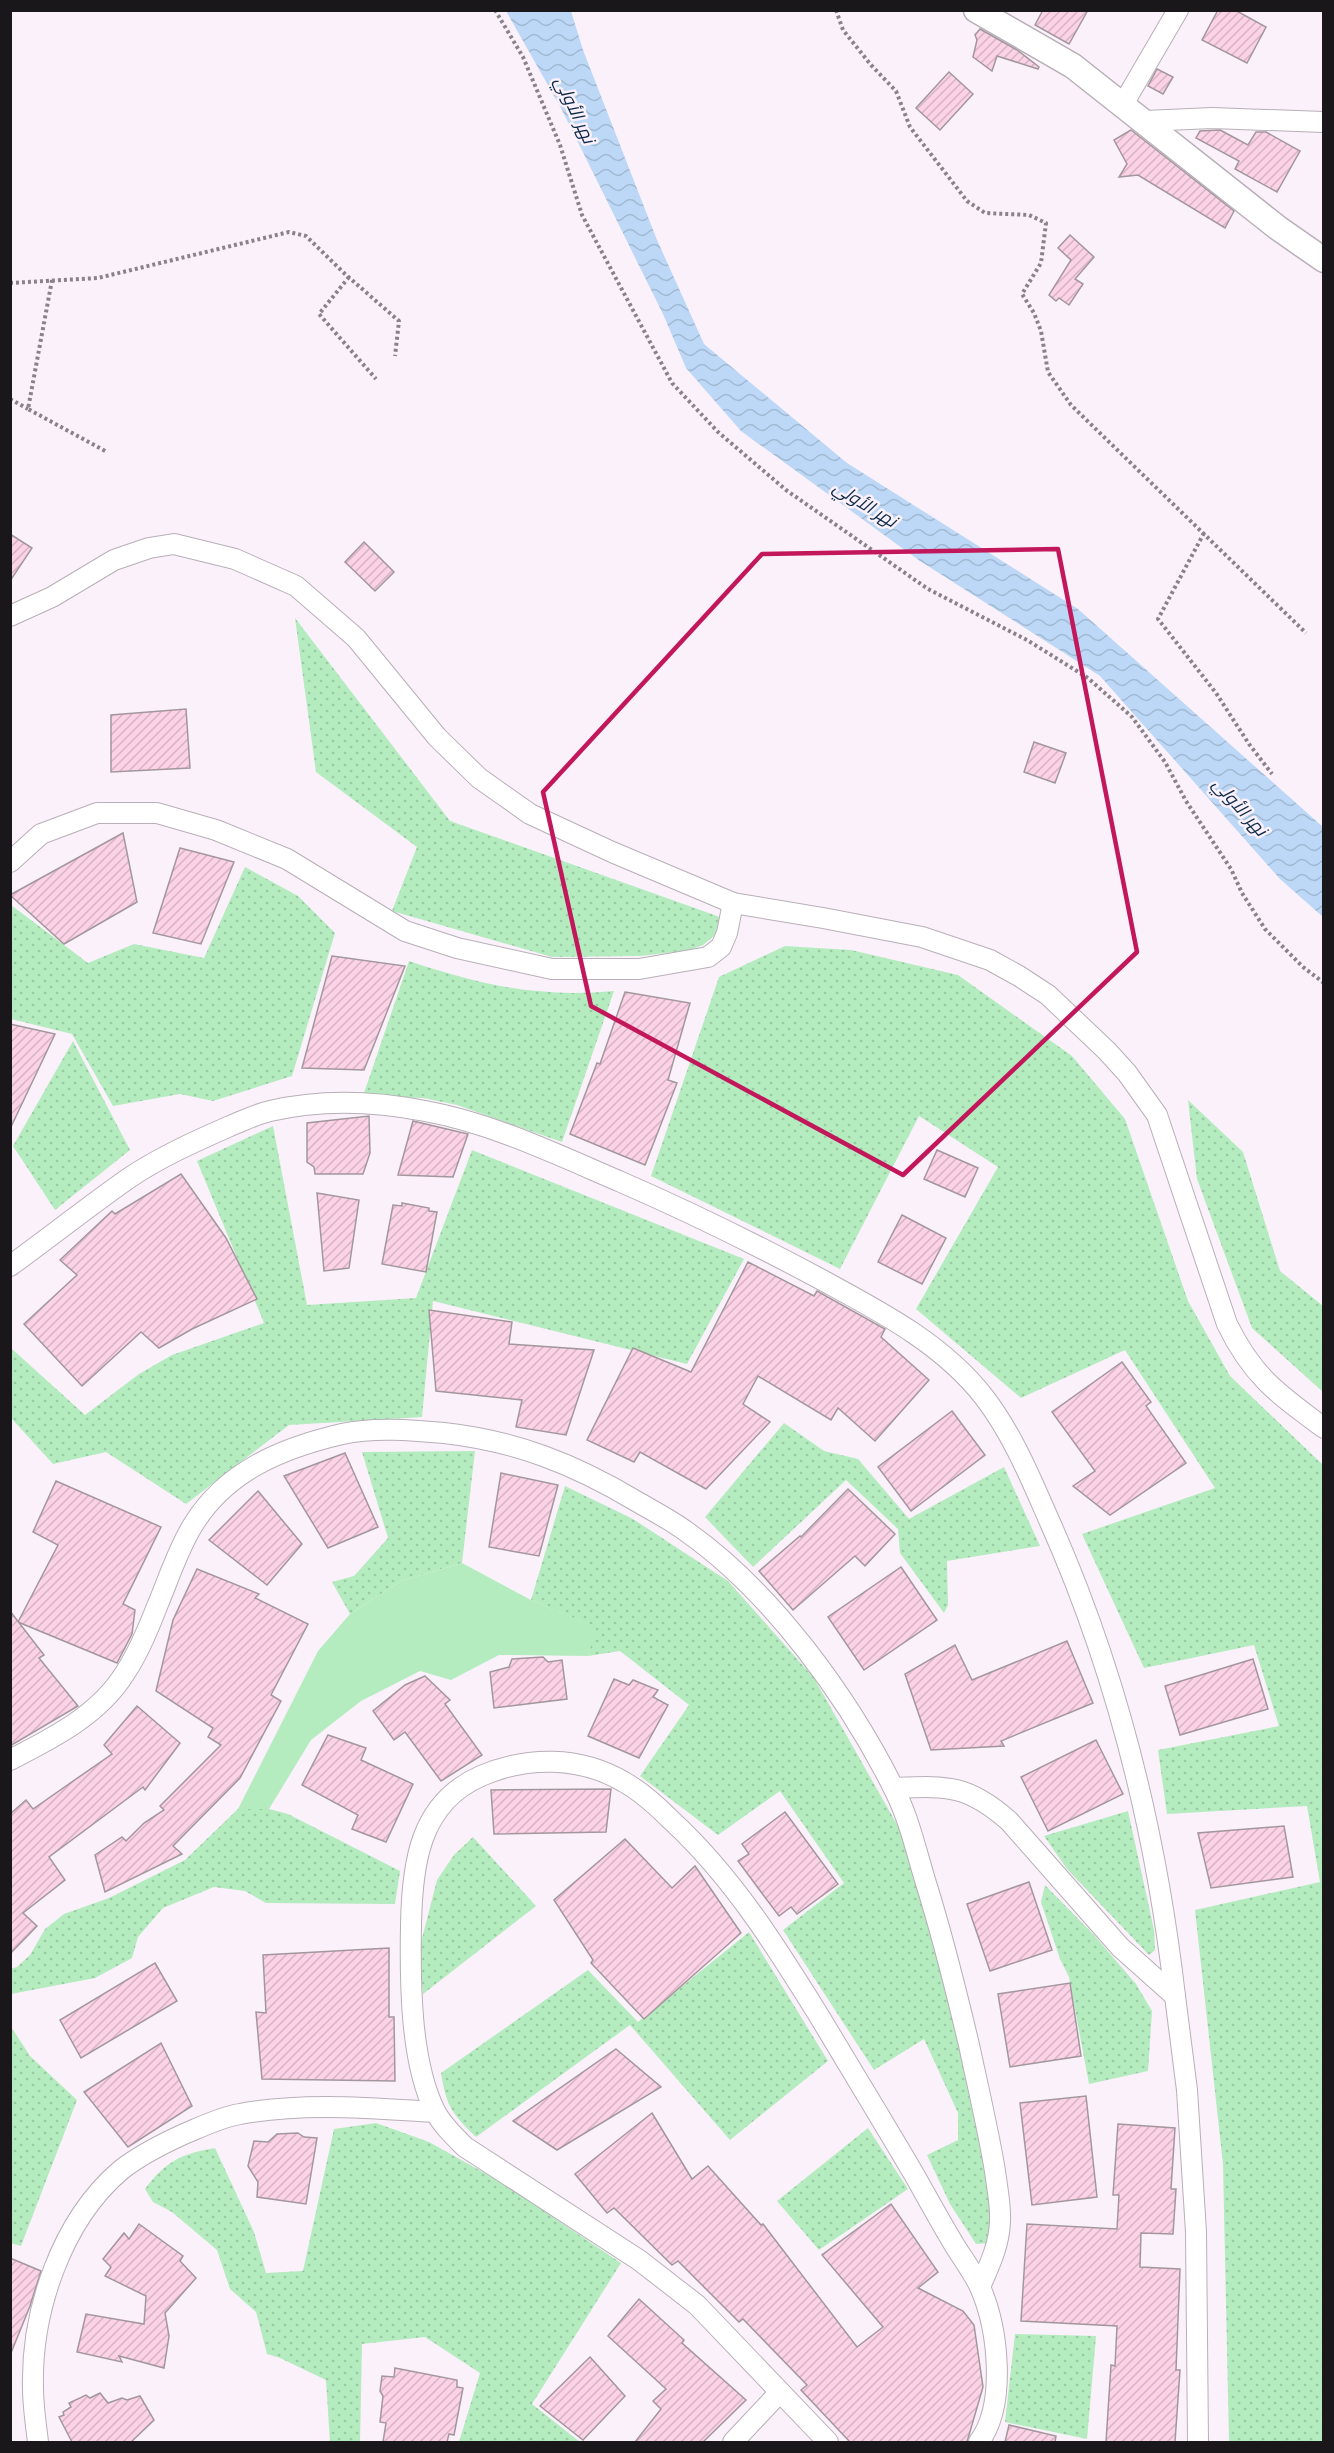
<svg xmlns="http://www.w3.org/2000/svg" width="1334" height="2453" font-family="'PT Serif',Cairo,serif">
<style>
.grass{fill:url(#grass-dots)}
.green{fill:#b4ecbf}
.water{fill:url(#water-waves)}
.building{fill:url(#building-hatch);stroke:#a3979d;stroke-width:1.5}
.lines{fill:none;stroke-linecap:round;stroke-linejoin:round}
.minor-casing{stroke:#b8afb8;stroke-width:22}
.major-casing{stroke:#b8afb8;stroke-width:27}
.path{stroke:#898389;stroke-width:4;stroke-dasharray:3 3;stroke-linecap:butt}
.minor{stroke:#fff;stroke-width:20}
.major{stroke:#fff;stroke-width:24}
.marked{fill:none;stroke:#c2185b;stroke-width:4.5;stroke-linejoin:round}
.labels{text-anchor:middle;stroke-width:5;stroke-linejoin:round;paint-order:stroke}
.water-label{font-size:18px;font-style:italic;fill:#0e2b48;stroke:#fbf1fb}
</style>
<defs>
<pattern id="grass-dots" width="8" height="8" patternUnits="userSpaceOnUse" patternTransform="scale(1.5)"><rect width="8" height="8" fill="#b4ecbf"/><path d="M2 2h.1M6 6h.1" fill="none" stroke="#9acaa4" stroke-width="1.8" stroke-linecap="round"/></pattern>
<pattern id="water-waves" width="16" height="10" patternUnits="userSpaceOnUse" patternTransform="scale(1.5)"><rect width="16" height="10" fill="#bcd8f6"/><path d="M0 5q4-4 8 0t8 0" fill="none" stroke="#a1b9d2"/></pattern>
<pattern id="building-hatch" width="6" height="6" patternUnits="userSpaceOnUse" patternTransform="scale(1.5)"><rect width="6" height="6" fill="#fcd3e6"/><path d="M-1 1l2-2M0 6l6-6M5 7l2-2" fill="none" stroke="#d7b4c5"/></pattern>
</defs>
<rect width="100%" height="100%" fill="#fbf1fb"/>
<!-- grass -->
<g class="grass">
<polygon points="295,618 450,821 720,917 715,935 703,945 690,950 641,956 552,957 392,911 417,847 316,772"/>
<polygon points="245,867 298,896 335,933 292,1076 213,1101 180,1094 113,1106 72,1034 11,1019 11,905 88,963 134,944 204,958"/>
<polygon points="785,946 851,950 958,975 1072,1056 1125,1119 1188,1301 1230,1376 1323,1465 1323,2442 1229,2442 1223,2164 1195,1910 1320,1882 1307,1806 1167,1814 1158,1750 1279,1726 1254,1645 1144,1668 1082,1534 1215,1488 1125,1350 1021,1398 916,1309 998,1167 919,1116 840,1269 651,1176 719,977"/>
<path d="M 409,961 C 481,985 537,998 614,991 L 562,1142 L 457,1105 L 423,1098 L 363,1096 Z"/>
<polygon points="73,1041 130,1150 55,1210 13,1146"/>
<polygon points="1188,1100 1243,1152 1280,1271 1323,1306 1323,1392 1252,1328 1197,1179"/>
<polygon points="273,1126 307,1305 416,1298 472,1150 744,1259 687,1364 433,1301 422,1417 289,1425 186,1504 106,1452 53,1464 11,1418 11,1348 85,1415 139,1374 172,1355 264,1323 197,1161"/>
<polygon points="784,1423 824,1451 858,1459 909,1519 1004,1467 1040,1546 947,1561 948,1605 944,1613 900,1553 898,1529 846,1480 753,1567 705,1517"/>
<polygon points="475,1451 462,1563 401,1581 350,1614 332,1582 354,1576 388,1538 362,1452"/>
<polygon points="565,1486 633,1519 728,1581 814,1678 899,1828 929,1918 974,2103 993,2205 990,2243 976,2244 950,2204 927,2155 958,2140 958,2113 924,2039 874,2070 783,1930 844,1883 780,1791 718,1835 640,1776 689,1705 620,1651 588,1656 595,1627 531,1600"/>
<polygon points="238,1809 269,1809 288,1814 400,1871 395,1904 266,1903 245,1891 214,1887 163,1908 138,1937 132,1958 95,1978 11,1994 10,1969 17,1967 30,1955 45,1929 64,1914 109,1898 185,1860"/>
<polygon points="1128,1811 1154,1930 1155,1950 1149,1955 1067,1869 1044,1836"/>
<polygon points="473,1837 536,1906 423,1994 419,1950 437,1880 454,1855"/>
<polygon points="1045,1885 1093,1934 1136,1984 1152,2011 1148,2071 1089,2084 1069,1977 1060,1959 1041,1902"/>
<path d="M 749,1932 L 828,2061 L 730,2140 L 630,2025 L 476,2137 C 453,2115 446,2106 441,2073 L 588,1970 L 638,2022 Z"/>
<polygon points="10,2025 30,2056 77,2100 21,2246 10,2243"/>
<path d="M 376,2123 L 429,2142 L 499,2181 L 621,2263 L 532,2404 L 580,2442 L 459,2442 L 480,2373 L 425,2337 L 362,2344 L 360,2442 L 330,2442 L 326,2380 L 280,2358 L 267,2354 L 256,2312 L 230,2289 L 217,2250 L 172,2212 L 153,2202 L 145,2189 C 166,2161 181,2154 215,2148 L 254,2232 L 266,2273 L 303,2271 L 334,2129 Z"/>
<polygon points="868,2128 908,2189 819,2250 777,2201"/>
<polygon points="1015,2334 1096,2336 1087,2439 1005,2422"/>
</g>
<!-- green -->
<polygon class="green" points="462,1563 531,1600 596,1627 588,1656 499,1655 451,1680 420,1671 361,1701 311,1740 269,1809 238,1809 318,1651 350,1614 401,1581"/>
<!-- water -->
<polygon class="water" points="506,11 571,11 583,50 657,240 704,344 847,463 1078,609 1323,827 1323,917 1280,879 1100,676 920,561 741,431 686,368 663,314 562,110"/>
<!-- building -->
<g class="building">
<polygon points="1043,10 1088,10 1069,44 1035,25"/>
<polygon points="1218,10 1235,10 1266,27 1247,63 1202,40"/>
<polygon points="980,29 1017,50 1039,67 1038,69 997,56 992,71 973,57 977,40 975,35"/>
<polygon points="1157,69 1173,77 1163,94 1148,86"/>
<polygon points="949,72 973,94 940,130 916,108"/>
<polygon points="1131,130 1234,211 1225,228 1138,175 1119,177 1127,164 1114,140"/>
<polygon points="1220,130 1248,145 1256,132 1266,132 1300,151 1277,192 1235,169 1239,161 1196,138 1200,131"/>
<polygon points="1070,235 1094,257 1075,279 1083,284 1069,305 1059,298 1056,301 1049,295 1071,260 1058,248"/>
<polygon points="10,534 32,548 10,581"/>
<polygon points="364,542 394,572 375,591 345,562"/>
<polygon points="186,709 190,768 111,772 111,715"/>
<polygon points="1034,742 1066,753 1055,783 1024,772"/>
<polygon points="123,833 137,902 64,944 10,895"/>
<polygon points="180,848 234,862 201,944 153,933"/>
<polygon points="332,956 405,966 364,1070 302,1068"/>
<polygon points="625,992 690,1003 668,1080 677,1083 645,1165 570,1134 597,1063 600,1064"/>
<polygon points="10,1024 55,1034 10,1129"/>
<polygon points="369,1116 370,1153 363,1174 315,1174 314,1167 307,1162 307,1123"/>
<polygon points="413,1121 468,1134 453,1177 398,1175"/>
<polygon points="937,1150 978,1168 965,1197 924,1179"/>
<polygon points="181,1174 226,1238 257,1299 192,1329 159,1348 141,1332 82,1386 24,1324 77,1275 60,1260 112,1211 115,1214"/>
<polygon points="317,1193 359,1200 349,1268 324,1271"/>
<polygon points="402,1203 429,1208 429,1211 437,1212 426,1272 382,1264 393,1205 402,1206"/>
<polygon points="902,1215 946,1238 922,1284 878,1262"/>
<polygon points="748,1262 814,1296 817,1291 885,1329 881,1337 929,1380 875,1441 838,1408 831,1420 758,1376 743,1404 770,1422 706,1489 640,1452 634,1462 587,1440 633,1348 691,1372"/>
<polygon points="429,1310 512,1322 509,1344 594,1350 566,1435 516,1427 522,1400 436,1391"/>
<polygon points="1122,1362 1151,1402 1146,1406 1186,1463 1110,1515 1073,1486 1095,1471 1052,1412"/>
<polygon points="952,1411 985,1455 911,1511 878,1467"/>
<polygon points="345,1453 378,1527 328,1548 284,1476"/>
<polygon points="501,1473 558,1485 539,1556 489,1547"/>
<polygon points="56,1481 161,1527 123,1604 135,1610 132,1634 117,1663 18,1622 58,1545 33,1532"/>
<polygon points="848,1489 895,1534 865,1566 855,1556 793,1610 759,1571 800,1536 801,1537"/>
<polygon points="258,1491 302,1544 267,1585 209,1540"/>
<polygon points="901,1567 937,1620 864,1670 828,1617"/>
<polygon points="197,1569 259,1594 255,1598 308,1624 271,1695 281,1701 240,1778 173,1846 182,1854 105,1892 95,1855 122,1837 126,1841 144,1823 164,1810 160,1806 221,1745 208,1737 213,1728 156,1691 173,1620"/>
<polygon points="10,1611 44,1655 39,1658 78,1706 10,1746"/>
<polygon points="1067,1641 1093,1703 1001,1741 1004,1746 931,1750 905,1674 955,1645 972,1680"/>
<polygon points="543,1657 548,1662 562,1660 567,1699 494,1708 490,1672 509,1667 512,1659"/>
<polygon points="1253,1659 1268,1709 1180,1735 1165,1686"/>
<polygon points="425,1676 450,1700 445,1704 482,1755 441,1781 405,1732 394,1740 373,1711 405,1685"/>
<polygon points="614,1679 629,1685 633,1680 658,1690 653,1697 668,1705 639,1758 588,1736"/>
<polygon points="137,1706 180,1743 145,1790 143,1787 49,1857 65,1880 23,1913 37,1926 10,1954 10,1814 26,1800 33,1809 112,1754 104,1745"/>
<polygon points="328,1735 366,1748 361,1760 413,1784 386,1842 352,1829 358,1815 302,1785"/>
<polygon points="1096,1740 1123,1794 1048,1831 1021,1777"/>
<polygon points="611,1789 606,1832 494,1834 491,1790"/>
<polygon points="785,1812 838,1884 797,1914 791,1907 779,1916 738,1861 749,1854 742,1844"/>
<polygon points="1284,1826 1293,1877 1211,1888 1198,1833"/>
<polygon points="625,1839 672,1888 695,1866 741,1933 644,2019 591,1963 593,1960 554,1900"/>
<polygon points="1029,1882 1052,1950 990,1971 967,1904"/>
<polygon points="389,1948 389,2017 394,2017 395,2081 262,2079 256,2012 266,2013 263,1955"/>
<polygon points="155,1963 177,2001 81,2058 60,2020"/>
<polygon points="1070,1983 1081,2056 1010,2067 998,1994"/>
<polygon points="161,2043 192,2106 128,2147 84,2092"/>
<polygon points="616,2049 661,2087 557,2150 513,2121"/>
<polygon points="1086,2096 1097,2197 1032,2205 1020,2103"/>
<polygon points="652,2113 692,2179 708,2166 761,2225 763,2224 857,2347 883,2327 822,2255 891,2204 938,2272 918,2288 963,2311 974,2325 983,2387 967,2442 850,2442 801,2390 807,2385 743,2319 739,2322 678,2261 672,2265 614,2208 607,2213 575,2174"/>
<polygon points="1118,2124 1175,2128 1171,2189 1176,2189 1173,2234 1141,2233 1140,2267 1180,2269 1176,2370 1180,2370 1175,2442 1106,2442 1111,2365 1115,2366 1117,2326 1021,2321 1027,2224 1117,2229 1119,2195 1113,2195"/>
<polygon points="298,2133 304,2137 317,2138 306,2204 257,2197 258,2182 248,2166 254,2141 268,2142 277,2134"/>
<polygon points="139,2224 183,2256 180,2261 196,2278 165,2313 169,2336 164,2368 119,2356 122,2362 77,2352 86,2314 144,2324 146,2296 105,2276 111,2267 103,2259 124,2233 129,2239"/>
<polygon points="10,2258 41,2271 30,2306 11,2353"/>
<polygon points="639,2299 684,2340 682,2343 746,2400 703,2442 635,2442 661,2409 653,2401 666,2389 608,2336"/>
<polygon points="590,2357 625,2396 583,2440 540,2406"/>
<polygon points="395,2368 457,2380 457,2387 463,2388 454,2435 449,2434 447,2442 383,2442 386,2423 380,2422 383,2396 380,2391 382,2376 394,2377"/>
<polygon points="100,2393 108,2403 122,2398 127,2400 140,2396 154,2420 131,2442 72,2442 59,2417 64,2415 63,2412 71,2407 69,2403 86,2395 90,2398"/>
<polygon points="1009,2425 1056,2436 1055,2442 1005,2442"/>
</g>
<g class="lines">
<!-- minor casing -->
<g class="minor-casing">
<g id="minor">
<polyline points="1122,106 1178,10"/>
<polyline points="1145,121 1212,118 1324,122"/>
<path d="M 10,616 L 52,597 L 114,560 L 149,548 L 174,544 L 235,559 L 296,586 L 356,638 L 437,737 L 479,778 L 530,814 L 612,852 L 733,903 L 823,918 L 922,937 L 990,960 L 1019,976 L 1048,995 L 1107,1051 L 1127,1073 L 1157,1115 L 1227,1324 C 1253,1377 1278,1394 1324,1428"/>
<polyline points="10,862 41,834 97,813 157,813 216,830 287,859 405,931 457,948 552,969 639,969 708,957 721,947 727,933 733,903"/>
<path d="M 10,1266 C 50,1237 89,1206 129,1178 C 160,1157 196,1141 230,1126 C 243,1121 256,1114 270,1111 C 321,1099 374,1101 425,1111 C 492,1123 558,1155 621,1182 C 690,1212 757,1245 824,1281 C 881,1312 943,1344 984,1397 C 1012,1433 1031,1479 1049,1520 C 1117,1672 1156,1831 1175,1996 L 1120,1947 L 1009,1821 C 967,1784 947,1786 894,1788"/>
<path d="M 10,1760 C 53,1738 99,1715 125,1673 C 139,1652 149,1627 158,1604 C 169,1578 178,1549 193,1525 C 226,1471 282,1448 342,1434 C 374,1427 411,1430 444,1433 C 516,1441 574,1464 636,1501 C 653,1511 671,1520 687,1532 C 772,1592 849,1698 895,1791 C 909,1819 916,1850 925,1880 C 942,1934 956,1990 969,2045 C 978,2087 988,2129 995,2171 C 997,2188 1001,2205 1000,2222 C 999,2246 989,2266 980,2287"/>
<polyline points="1175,1996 1187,2090 1196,2232 1198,2442"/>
<path d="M 38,2442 C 36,2425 33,2406 33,2388 C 31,2312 61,2221 121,2170 C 140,2155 162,2144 184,2134 C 201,2127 221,2117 240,2114 C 304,2102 370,2108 435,2112"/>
<polyline points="733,2442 780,2392"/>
<path d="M 828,2442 L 697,2305 L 639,2260 L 465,2147 C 454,2136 442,2125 435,2111 C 410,2061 410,1980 411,1925 C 412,1865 419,1803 481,1776 C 527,1756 580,1756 624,1782 C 642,1792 657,1806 671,1820 C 733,1877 777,1948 821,2019 C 852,2071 884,2123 915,2176 C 928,2199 941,2223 955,2246 C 963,2259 973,2272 980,2287 C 998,2328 1007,2404 979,2442"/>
</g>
</g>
<!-- major casing -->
<g class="major-casing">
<polyline id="major" points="976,10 1073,66 1278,228 1324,260"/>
</g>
<!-- path -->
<g class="path">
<polyline points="495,10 523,57 560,145 582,215 672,383 718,432 786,490 928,589 1027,640 1088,678 1132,717 1165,762 1186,801 1231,869 1242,893 1265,929 1303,967 1324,983"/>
<polyline points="836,10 843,30 871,65 896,91 910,127 967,201 985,213 1029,215 1046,223 1041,263 1022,294 1034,313 1041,331 1048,372 1071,405 1306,633"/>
<polyline points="349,277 319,314 376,379"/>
<polyline points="52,280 28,409 107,452"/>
<polyline points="10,283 98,278 289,232 306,236 345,274 399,321 395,356"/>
<polyline points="10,399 28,409"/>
<polyline points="1204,533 1158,619 1216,693 1249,744 1272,774"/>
</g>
<!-- minor -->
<use href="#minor" class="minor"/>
<!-- major -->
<use href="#major" class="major"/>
</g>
<!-- marked area -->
<path class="marked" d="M 1058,549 L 1137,952 L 903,1175 L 591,1006 L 543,792 L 762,554 Z"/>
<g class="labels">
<!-- water labels -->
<g class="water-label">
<text transform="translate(575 110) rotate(65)" y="6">نهر الأولي</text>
<text transform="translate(865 504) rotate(32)" y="6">نهر الأولي</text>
<text transform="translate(1240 807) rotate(48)" y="6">نهر الأولي</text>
</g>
</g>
<!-- border -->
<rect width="1334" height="2453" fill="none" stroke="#1a171a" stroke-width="24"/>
</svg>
